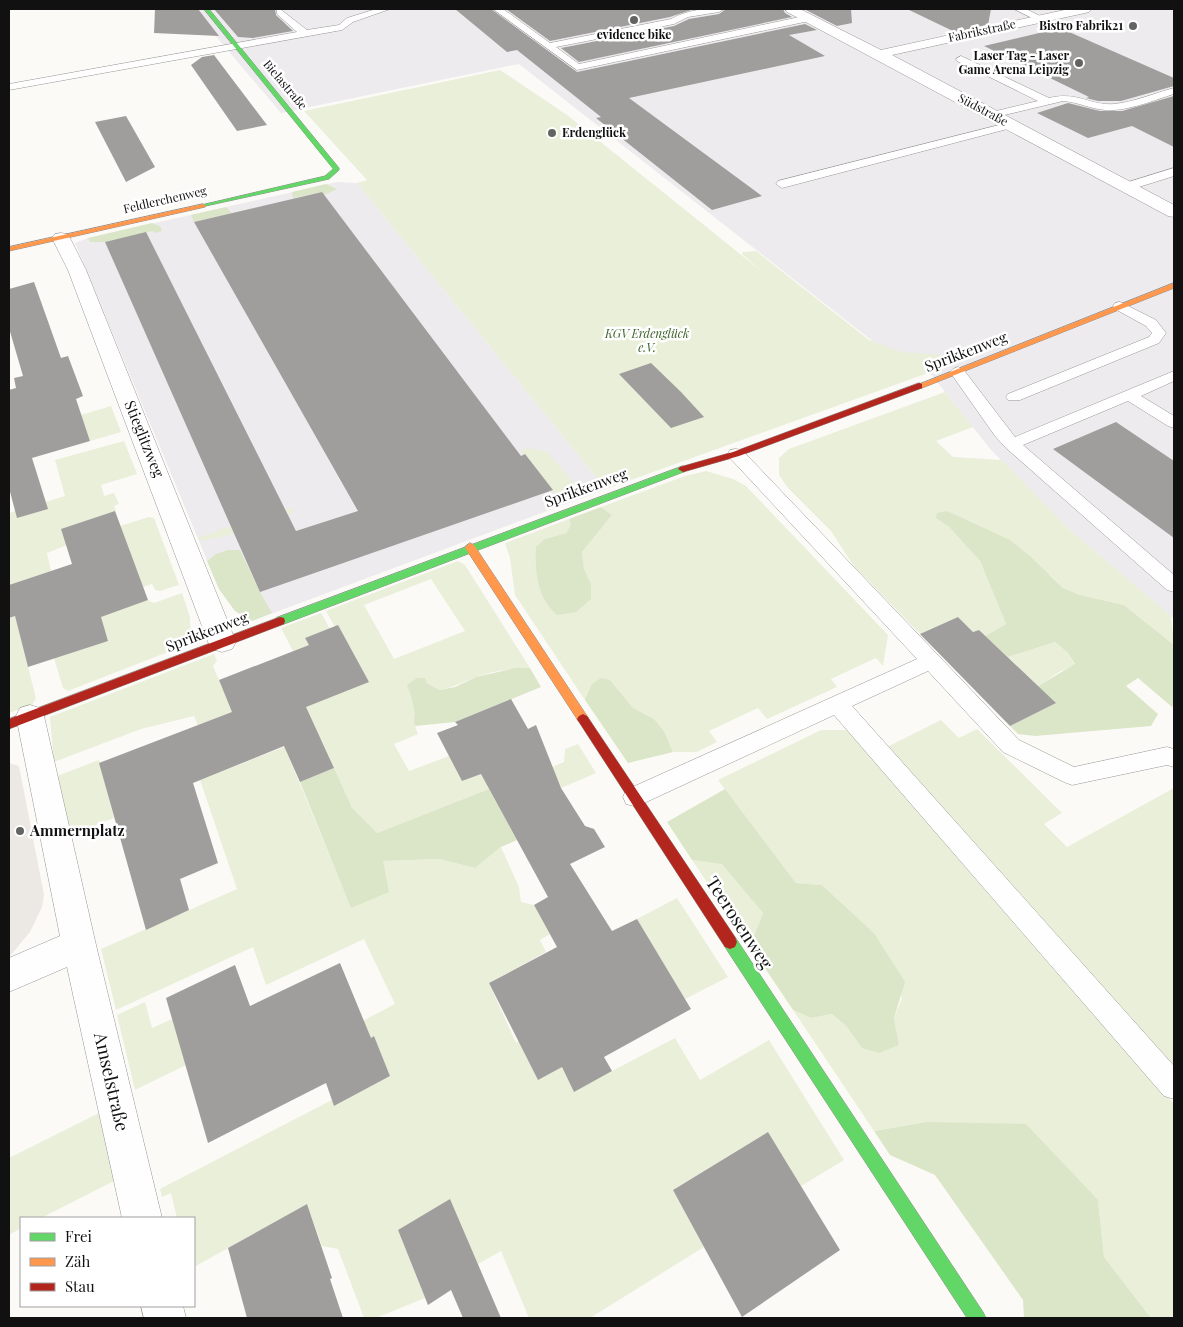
<svg xmlns="http://www.w3.org/2000/svg" width="1183" height="1327" font-family="'Playfair Display',serif">
<style>
.industrial{fill:#eeebee}
.green{fill:#e9efd9;fill-rule:evenodd}
.forest{fill:#dbe6c8}
.plaza{fill:#ece8e3}
.building{fill:#a09e9c}
.lines{fill:none;stroke-linecap:round;stroke-linejoin:round}
.lane-casing{stroke:#979695;stroke-width:1}
.street-casing{stroke:#979695;stroke-width:1}
.fast-casing{stroke:#8d8d8b;stroke-width:1}
.slow-casing{stroke:#8d8d8b;stroke-width:1}
.jam-casing{stroke:#8d8d8b;stroke-width:1}
.lane{fill:#fffefe;fill-rule:evenodd}
.street{fill:#fffefe;fill-rule:evenodd}
.fast{fill:#63d668;fill-rule:evenodd}
.slow{fill:#ff974d;fill-rule:evenodd}
.jam{fill:#b3261e;fill-rule:evenodd}
.poi-dot{fill:#636362;stroke:#fff;stroke-width:2}
.labels{text-anchor:middle;stroke-width:5;stroke-linejoin:round;paint-order:stroke}
.far-poi-label{font-size:12px;font-weight:bold;fill:#111;stroke:#fff;text-anchor:end}
.far-street-label{font-size:12px;fill:#111;stroke:#fff}
.far-park-label{font-size:12px;font-style:italic;fill:#3c6227;stroke:#fff}
.street-label{font-size:15px;fill:#111;stroke:#fff}
.poi-label{font-size:15px;font-weight:bold;fill:#111;stroke:#fff;text-anchor:start}
.near-street-label{font-size:18px;fill:#111;stroke:#fff}
</style>
<rect width="100%" height="100%" fill="#fcfaf7"/>
<!-- industrial -->
<g class="industrial">
<polygon points="193,9 1174,9 1174,619 1070,530 991,450 915,354 894,358 519,64 281,113"/>
<polygon points="337,182 357,183 606,489 252,621 235,611 219,589 75,243 88,238"/>
</g>
<!-- green -->
<g class="green">
<polygon points="500,70 567,115 765,274 742,254 743,252 756,251 869,340 901,352 954,356 953,364 606,489 357,183 367,180 304,111"/>
<polygon points="945,392 973,427 936,441 953,457 1002,460 1070,530 1171,616 1174,645 1124,605 1080,595 1063,588 1050,575 936,517 949,527 980,561 1006,624 985,636 979,630 973,632 958,617 920,634 853,565 831,531 788,488 779,475 779,458 789,449"/>
<polygon points="111,406 121,432 90,441 81,415"/>
<polygon points="124,441 137,474 101,485 104,496 114,493 119,504 114,506 116,511 92,519 67,545 47,553 51,571 9,585 9,513 65,496 55,460"/>
<polygon points="528,448 548,452 577,487 573,501 563,504 521,451"/>
<polygon points="706,471 733,479 746,486 888,635 883,666 876,658 831,679 837,687 767,719 758,708 709,731 717,742 697,752 673,752 664,731 654,719 633,708 610,680 585,700 515,595 510,558 505,543 569,519 571,525 566,533 545,539 591,584 584,569 582,552 612,515 601,507 685,476"/>
<path d="M 296,508 C 294,511 290,514 287,516 C 275,523 212,542 199,540 L 198,538 L 231,526 L 232,529 L 284,509 Z"/>
<polygon points="149,517 154,518 179,585 160,591 155,590 152,584 143,587 120,526"/>
<path d="M 458,561 L 465,565 L 530,668 C 513,668 493,671 476,677 C 462,682 455,687 439,690 L 427,683 L 413,703 C 415,714 413,723 418,734 L 394,744 L 409,771 L 449,756 L 462,781 L 483,773 L 489,789 L 377,833 L 352,809 L 321,739 L 287,753 L 351,907 L 383,861 L 439,859 L 475,868 L 501,847 L 519,887 L 521,902 L 534,905 L 550,934 L 540,940 L 546,952 L 489,983 L 516,1043 L 519,1041 L 562,1067 L 574,1091 L 675,1038 L 700,1080 L 769,1040 L 844,1160 L 801,1186 L 768,1132 L 674,1189 L 704,1247 L 590,1318 L 529,1318 L 501,1251 L 478,1264 L 398,1230 L 425,1298 L 376,1318 L 364,1318 L 338,1249 L 322,1246 L 307,1204 L 194,1267 L 194,1218 L 177,1218 L 171,1193 L 162,1197 L 160,1189 L 332,1100 L 335,1106 L 390,1076 L 374,1036 L 360,1044 L 353,1026 L 395,1004 L 364,939 L 266,985 L 253,947 L 116,1010 L 101,949 L 237,889 L 200,780 L 284,747 L 276,727 L 210,753 L 194,716 L 141,729 L 54,762 L 50,717 L 214,654 L 217,661 L 213,666 L 230,706 L 335,627 L 326,611 ZM 431,579 L 465,631 L 394,659 L 364,605 Z"/>
<polygon points="182,593 190,617 191,643 68,691 63,688 47,635 148,600 154,603"/>
<polygon points="321,613 330,629 305,638 309,645 293,651 281,628"/>
<polygon points="15,616 36,698 32,705 9,713 9,618"/>
<polygon points="1055,642 1068,653 1075,665 1059,672 1038,686 1008,657"/>
<polygon points="941,720 959,738 977,729 1062,813 1044,824 1067,847 1174,788 1174,1069 887,747"/>
<polygon points="821,730 849,730 1174,1104 1174,1318 1151,1318 1104,1257 1098,1200 926,1122 874,1131 793,1010 811,1018 832,1014 846,1026 862,1048 899,1045 894,1018 902,998 874,933 822,885 796,883 718,780"/>
<polygon points="578,744 596,773 561,788 560,786 511,807 494,791 564,762 565,749"/>
<polygon points="99,760 114,818 71,835 57,776"/>
<polygon points="692,860 722,863 763,913 750,946"/>
<polygon points="677,898 728,977 685,999 637,919"/>
<polygon points="145,1002 152,1028 172,1019 186,1065 135,1090 117,1015"/>
<polygon points="99,1113 114,1181 41,1218 21,1218 21,1228 9,1235 9,1158"/>
</g>
<!-- forest -->
<g class="forest">
<polygon points="326,184 337,189 324,195 321,192 293,198 292,192"/>
<polygon points="226,207 232,213 194,222 191,215"/>
<polygon points="152,223 160,226 162,231 154,233 153,231 105,242 90,242 88,238"/>
<path d="M 601,507 L 612,515 L 582,552 L 584,569 L 591,584 L 591,599 L 576,612 L 557,615 C 537,597 535,573 536,547 L 545,539 L 566,533 L 571,525 L 569,519 Z"/>
<polygon points="947,511 1010,540 1031,557 1063,588 1080,595 1124,605 1174,645 1174,705 1172,707 1138,678 1126,686 1158,714 1151,726 1035,736 1018,734 1010,726 1055,703 1038,686 1075,664 1068,653 1055,642 1008,657 985,636 1006,624 980,561 949,527 936,518 937,513"/>
<polygon points="228,550 240,550 260,592 272,613 252,621 235,611 219,589 207,561 216,554"/>
<path d="M 515,668 L 530,668 L 541,687 L 455,722 L 415,726 C 413,720 415,716 414,710 C 413,701 410,693 407,685 L 417,678 L 425,678 L 427,683 L 439,690 L 455,687 L 476,677 Z"/>
<polygon points="601,678 610,680 633,708 654,719 664,731 673,752 628,763 585,700 592,684"/>
<polygon points="334,768 352,808 377,833 489,789 517,840 501,847 475,868 439,859 383,861 389,892 351,908 300,782"/>
<polygon points="725,789 796,883 822,885 874,933 905,982 894,1018 899,1045 879,1053 862,1048 846,1026 832,1014 811,1018 793,1010 750,946 763,913 722,864 692,860 667,822"/>
<polygon points="926,1122 1026,1124 1098,1200 1104,1257 1151,1318 1024,1318 1023,1300 935,1175 890,1155 874,1131"/>
</g>
<!-- plaza -->
<polygon class="plaza" points="9,763 19,766 44,895 42,907 30,932 9,957"/>
<!-- building -->
<g class="building">
<polygon points="155,9 198,9 219,36 154,33"/>
<polygon points="214,9 275,9 276,15 293,31 253,38 238,37"/>
<polygon points="455,9 491,9 577,72 805,24 817,30 789,35 825,56 629,98 762,196 712,210 596,118 601,117 517,50 507,52"/>
<polygon points="506,9 694,9 670,17 550,41"/>
<polygon points="726,9 783,9 785,13 792,17 579,62 561,48 674,26 689,19 719,14"/>
<polygon points="804,9 851,9 852,23 837,26"/>
<polygon points="907,9 991,9 988,25 955,32"/>
<polygon points="1060,28 1174,78 1174,86 1121,101 1098,101 1086,98 1089,97 984,46"/>
<polygon points="214,55 267,125 237,131 191,65 202,57"/>
<polygon points="1174,96 1174,147 1132,126 1088,138 1037,113 1068,103 1100,111 1122,111"/>
<polygon points="126,116 155,167 126,182 95,122"/>
<polygon points="322,192 521,456 525,454 553,490 260,592 105,242 146,232 296,531 358,511 194,222"/>
<polygon points="34,282 61,358 68,356 83,396 76,399 90,441 32,458 48,509 17,518 9,488 9,390 16,388 14,378 23,376 9,328 9,289"/>
<polygon points="651,363 681,392 704,417 671,428 619,374"/>
<polygon points="1116,422 1174,461 1174,538 1053,449"/>
<polygon points="115,511 148,600 101,617 108,641 28,667 15,616 9,618 9,585 72,564 61,529"/>
<polygon points="958,617 973,632 979,630 1056,703 1010,726 920,634"/>
<polygon points="338,625 369,682 306,707 334,768 300,782 284,746 193,783 218,863 180,879 189,910 146,930 99,763 232,712 219,680 309,645 305,638"/>
<polygon points="511,699 528,729 536,725 561,788 585,826 594,829 605,847 570,864 612,931 637,919 691,1009 604,1057 612,1071 574,1092 562,1067 538,1080 489,983 557,947 534,905 548,897 481,774 462,781 437,733 458,725 455,722"/>
<polygon points="340,963 371,1038 374,1036 390,1076 334,1106 326,1083 208,1143 166,998 235,965 250,1006"/>
<polygon points="768,1132 840,1250 742,1317 673,1190"/>
<polygon points="450,1199 501,1318 463,1318 451,1290 428,1305 398,1230"/>
<polygon points="307,1204 332,1278 330,1279 343,1318 247,1318 228,1248"/>
</g>
<g class="lines">
<!-- lane casing -->
<g class="lane-casing">
<g id="lane">
<polygon points="280,9 307,30 339,25 347,18 376,9 390,9 353,22 342,30 9,90 9,84 297,32 277,14 277,10"/>
<path d="M 493,9 L 503,9 L 550,43 L 671,19 C 687,10 705,8 724,9 L 719,12 L 688,17 L 674,24 L 556,47 L 579,64 L 809,15 L 814,18 L 809,21 L 577,70 Z"/>
<polygon points="1014,9 1026,9 1046,19 1044,21 1038,21"/>
<path d="M 961,56 L 1049,98 C 1078,91 1090,106 1114,104 C 1134,102 1155,93 1174,88 L 1174,94 C 1155,100 1125,112 1105,110 C 1091,109 1078,102 1063,101 L 992,118 L 988,117 L 987,115 L 988,113 L 1038,101 L 957,61 L 956,59 Z"/>
<polygon points="1011,122 1015,123 1017,125 1015,127 782,188 776,184 778,181"/>
<polygon points="1174,168 1174,176 1126,191 1120,187 1122,184"/>
<polygon points="1120,302 1156,320 1166,333 1159,343 1020,400 1008,400 1006,397 1008,394 1149,337 1152,333 1146,326 1115,309 1113,306 1115,303"/>
<polygon points="958,367 963,369 1015,437 1174,371 1174,381 1141,396 1174,416 1174,428 1168,426 1128,401 1023,445 1174,575 1174,592 1167,590 1006,448 995,436 950,372 953,369"/>
<polygon points="736,449 742,450 1019,740 1074,767 1167,747 1174,749 1174,767 1167,765 1072,785 1064,782 1003,752 928,671 852,706 1174,1066 1174,1099 1164,1096 834,715 642,804 634,806 626,804 623,797 626,790 917,659 730,458 728,454 730,450"/>
</g>
</g>
<!-- street casing -->
<g class="street-casing">
<g id="street">
<polygon points="785,9 800,9 881,50 1069,9 1091,9 1089,12 1085,13 892,55 1174,205 1174,217 1168,216 787,12"/>
<polygon points="61,233 67,234 70,238 86,270 236,642 232,649 222,652 212,649 208,642 68,270 52,238 55,234"/>
<polygon points="30,705 40,708 44,716 96,945 162,1218 122,1218 67,967 9,992 9,958 60,936 16,716 20,708"/>
<polygon points="141,1306 183,1306 186,1318 144,1318"/>
</g>
</g>
<!-- fast casing -->
<g class="fast-casing">
<g id="fast">
<polygon points="204,9 209,9 339,168 339,170 329,179 201,207 201,205 325,176 333,169"/>
<polygon points="683,466 688,469 686,471 284,624 280,625 275,621 276,618"/>
<polygon points="730,935 735,937 983,1312 986,1318 967,1318 725,947 723,942 725,937"/>
</g>
</g>
<!-- slow casing -->
<g class="slow-casing">
<g id="slow">
<polygon points="203,204 206,206 205,207 9,251 9,247"/>
<polygon points="1174,283 1174,288 922,388 916,388 915,386"/>
<polygon points="470,543 474,545 587,716 589,719 587,722 579,722 466,549 465,547"/>
</g>
</g>
<!-- jam casing -->
<g class="jam-casing">
<g id="jam">
<polygon points="919,383 922,384 922,388 739,456 683,472 678,469 680,467 733,452"/>
<polygon points="280,617 284,618 285,621 284,624 9,729 9,719"/>
<polygon points="583,714 587,716 735,937 737,942 735,947 730,949 725,947 579,722 577,719 579,716"/>
</g>
</g>
<!-- lane -->
<use href="#lane" class="lane"/>
<!-- street -->
<use href="#street" class="street"/>
<!-- fast -->
<use href="#fast" class="fast"/>
<!-- slow -->
<use href="#slow" class="slow"/>
<!-- jam -->
<use href="#jam" class="jam"/>
</g>
<!-- markers -->
<g class="poi-dot">
<circle cx="634" cy="20" r="5"/>
<circle cx="1133" cy="26" r="5"/>
<circle cx="1079" cy="63" r="5"/>
<circle cx="552" cy="133" r="5"/>
<circle cx="20" cy="831" r="5"/>
</g>
<g class="labels">
<!-- far-poi labels -->
<g class="far-poi-label">
<text x="1123" y="30">Bistro Fabrik21</text>
<text x="634" y="39" text-anchor="middle">evidence bike</text>
<text x="1069" y="60">Laser Tag - Laser<tspan x="1069" dy="14">Game Arena Leipzig</tspan></text>
<text x="562" y="137" text-anchor="start">Erdenglück</text>
</g>
<!-- far-street labels -->
<g class="far-street-label">
<text transform="translate(982 31) rotate(-12)" y="4">Fabrikstraße</text>
<text transform="translate(285 85) rotate(50)" y="4">Bielastraße</text>
<text transform="translate(983 110) rotate(28)" y="4">Südstraße</text>
<text transform="translate(165 200) rotate(-13)" y="4">Feldlerchenweg</text>
</g>
<!-- far-park labels -->
<g class="far-park-label">
<text x="647" y="338">KGV Erdenglück<tspan x="647" dy="14">e.V.</tspan></text>
</g>
<!-- street labels -->
<g class="street-label">
<text transform="translate(966 352) rotate(-21)" y="5">Sprikkenweg</text>
<text transform="translate(144 439) rotate(68)" y="5">Stieglitzweg</text>
<text transform="translate(586 488) rotate(-20)" y="5">Sprikkenweg</text>
<text transform="translate(207 632) rotate(-21)" y="5">Sprikkenweg</text>
</g>
<!-- poi labels -->
<g class="poi-label">
<text x="30" y="836">Ammernplatz</text>
</g>
<!-- near-street labels -->
<g class="near-street-label">
<text transform="translate(739 923) rotate(57)" y="6">Teerosenweg</text>
<text transform="translate(111 1082) rotate(77)" y="6">Amselstraße</text>
</g>
</g>
<!-- border -->
<rect width="1183" height="1327" fill="none" stroke="#111111" stroke-width="20"/>
<!-- legend -->
<rect x="20" y="1217" width="175" height="90" fill="#ffffff" stroke="#a0a0a0"/>
<rect x="30" y="1233" width="25" height="8" fill="#63d668" stroke="#a0a0a0"/>
<text x="65" y="1242" font-size="15" fill="#111111">Frei</text>
<rect x="30" y="1258" width="25" height="8" fill="#ff974d" stroke="#a0a0a0"/>
<text x="65" y="1267" font-size="15" fill="#111111">Zäh</text>
<rect x="30" y="1283" width="25" height="8" fill="#b3261e" stroke="#a0a0a0"/>
<text x="65" y="1292" font-size="15" fill="#111111">Stau</text>
</svg>
